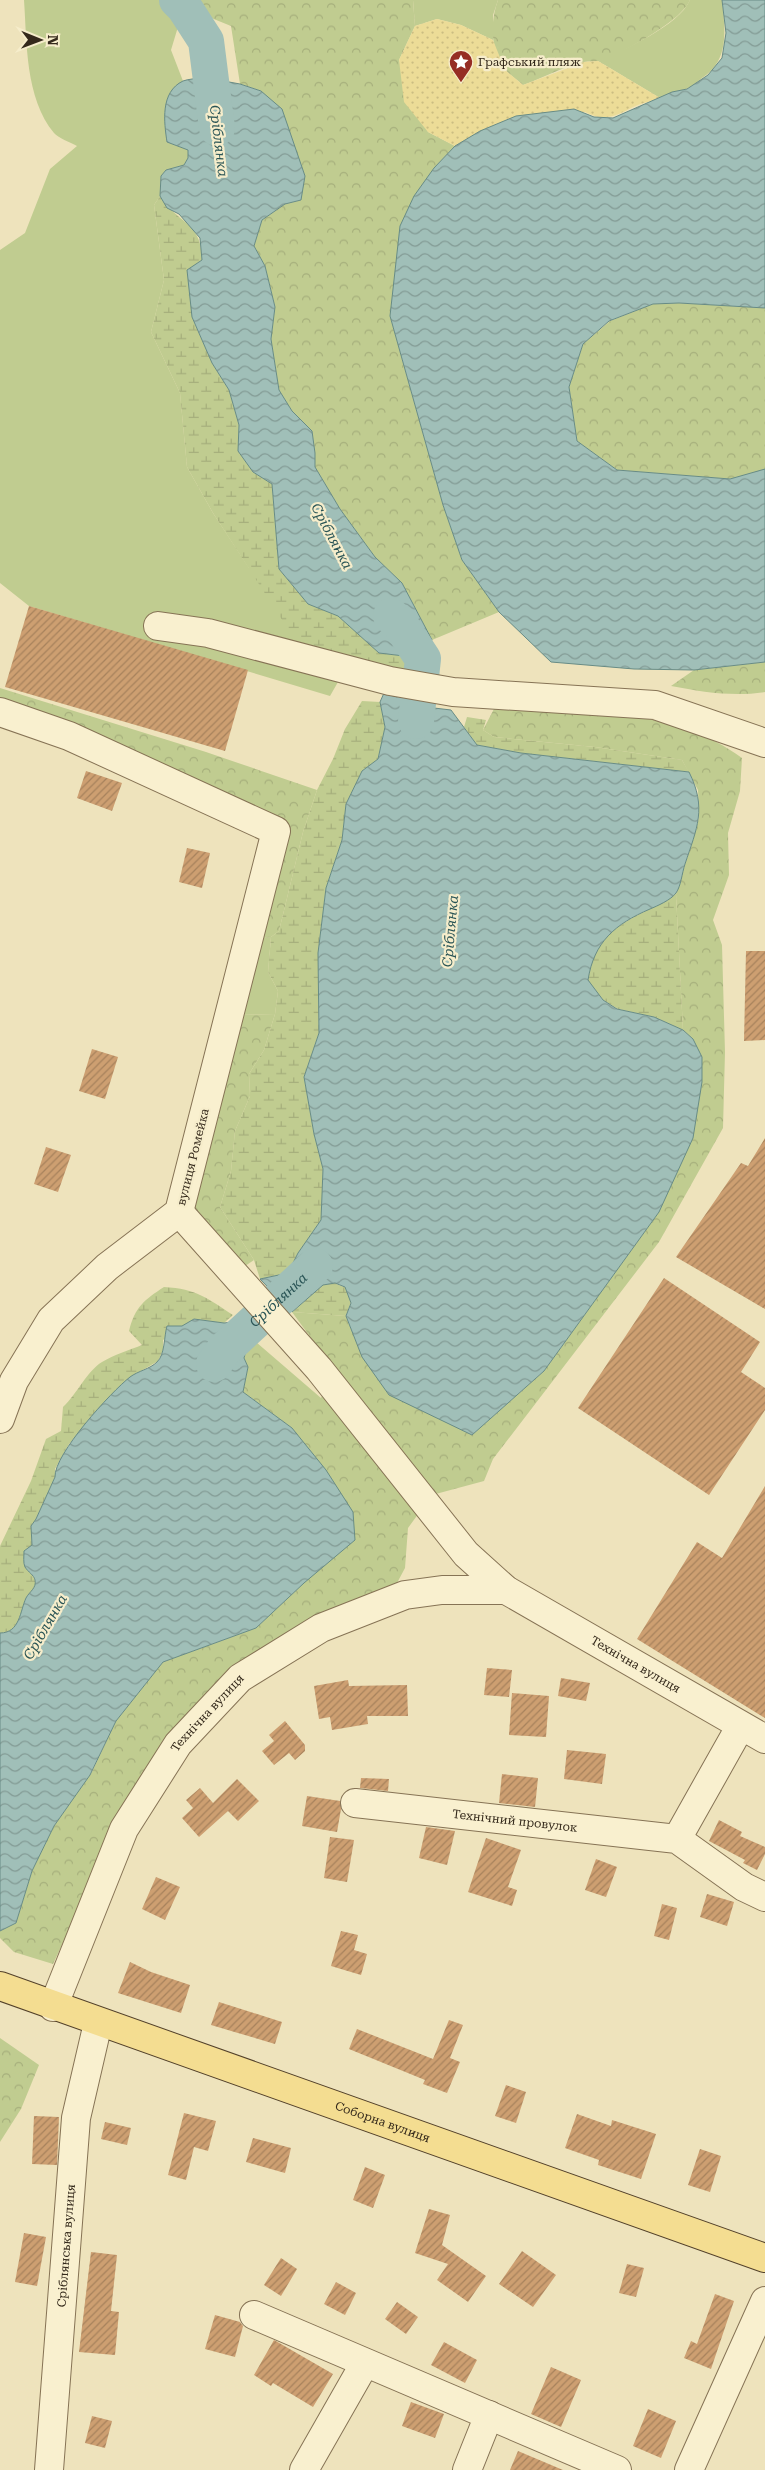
<svg xmlns="http://www.w3.org/2000/svg" width="765" height="2470" font-family="'Roboto Serif',serif">
<style>
.green{fill:#c0cc90}
.forest{fill:url(#forest-crowns)}
.wetland{fill:url(#wetland-marsh)}
.sand{fill:url(#sand-dots)}
.water{fill:url(#water-waves);stroke:#688c86}
.lines{fill:none;stroke-linecap:round;stroke-linejoin:round}
.river{stroke:#a0bfb8;stroke-width:36}
.building{fill:url(#building-hatch)}
.minor-casing{stroke:#867355;stroke-width:30}
.major-casing{stroke:#53412a;stroke-width:30}
.minor{stroke:#f9f0cf;stroke-width:28}
.major{stroke:#f4dd91;stroke-width:28}
.labels{text-anchor:middle;stroke-width:4.5;stroke-linejoin:round;paint-order:stroke}
.poi-label{font-size:12px;fill:#34291b;stroke:#f6edcb;text-anchor:start}
.street-label{font-size:12px;fill:#34291b;stroke:#f6edcb}
.water-label{font-size:14px;font-style:italic;fill:#295455;stroke:#f6edcb}
</style>
<defs>
<pattern id="forest-crowns" width="20" height="18" patternUnits="userSpaceOnUse" patternTransform="scale(1.25)"><rect width="20" height="18" fill="#c0cc90"/><path d="M2 6a3 3 0 1 1 6 0M12 15a3 3 0 1 1 6 0" fill="none" stroke="#a6af7c"/></pattern>
<pattern id="wetland-marsh" width="20" height="14" patternUnits="userSpaceOnUse" patternTransform="scale(1.25)"><rect width="20" height="14" fill="#c0cc90"/><path d="M1 5h8M5 5V1M11 12h8M15 12V8" fill="none" stroke="#a6af7c"/></pattern>
<pattern id="sand-dots" width="8" height="8" patternUnits="userSpaceOnUse" patternTransform="scale(1.25)"><rect width="8" height="8" fill="#ecdc97"/><path d="M2 2h.1M6 6h.1" fill="none" stroke="#cbbd82" stroke-width="1.8" stroke-linecap="round"/></pattern>
<pattern id="water-waves" width="16" height="10" patternUnits="userSpaceOnUse" patternTransform="scale(1.25)"><rect width="16" height="10" fill="#a0bfb8"/><path d="M0 5q4-4 8 0t8 0" fill="none" stroke="#839b95"/></pattern>
<pattern id="building-hatch" width="6" height="6" patternUnits="userSpaceOnUse" patternTransform="scale(1.25)"><rect width="6" height="6" fill="#cd9f71"/><path d="M-1 1l2-2M0 6l6-6M5 7l2-2" fill="none" stroke="#a7825c"/></pattern>
</defs>
<rect width="100%" height="100%" fill="#eee3bc"/>
<!-- green -->
<g class="green">
<path d="M 24,0 L 177,0 L 184,7 L 171,50 L 183,81 C 165,97 164,120 167,142 L 188,150 L 188,158 L 184,165 L 166,170 L 161,176 L 160,196 L 154,205 L 164,280 L 151,332 L 180,393 L 187,467 L 213,513 L 249,568 L 350,661 L 330,696 L 29,606 L 0,583 L 0,250 L 25,233 L 50,169 L 77,146 C 70,142 58,138 54,133 C 25,98 27,42 24,0 Z"/>
<polygon points="413,0 498,0 493,15 493,40 461,25 437,19 415,26"/>
<path d="M 690,0 L 722,0 C 725,30 730,60 702,78 C 697,82 691,87 686,89 C 676,92 668,93 660,98 L 598,61 C 623,50 679,26 690,0 Z"/>
<polygon points="271,937 268,972 278,991 275,1014 238,1015 257,939"/>
</g>
<!-- forest -->
<g class="forest">
<polygon points="177,0 416,0 413,1 415,26 399,60 428,132 455,146 434,168 390,316 443,505 462,560 499,612 432,640 402,583 375,557 340,509 315,467 315,453 312,431 292,411 279,390 271,339 275,307 265,266 254,246 262,220 285,204 301,200 261,91 240,84 231,26 184,7"/>
<path d="M 498,0 L 690,0 C 681,22 622,53 599,61 C 594,62 589,61 584,62 C 564,66 543,78 523,85 C 518,80 509,75 505,69 C 490,49 490,22 498,0 Z"/>
<polygon points="679,303 765,308 765,469 762,472 730,479 617,470 577,441 569,387 583,344 610,321 653,304"/>
<path d="M 765,662 L 765,692 C 733,697 703,692 671,686 L 694,670 Z"/>
<polygon points="0,688 206,752 317,790 303,832 279,931 271,937 257,939 286,826 0,703"/>
<path d="M 495,707 C 577,712 673,706 742,758 L 740,791 L 728,833 L 729,875 L 713,920 L 722,945 L 725,1052 L 723,1128 L 659,1242 L 493,1459 L 484,1481 L 432,1495 L 408,1528 L 405,1568 L 397,1583 L 218,1687 L 93,1879 L 53,1964 L 14,1952 L 0,1938 L 0,1931 L 16,1923 L 32,1871 L 54,1826 L 92,1772 L 116,1721 L 163,1662 L 256,1628 L 304,1583 L 292,1428 L 243,1392 L 248,1367 L 244,1358 L 247,1347 L 256,1342 L 321,1398 L 333,1368 L 292,1312 L 346,1316 L 362,1357 L 472,1435 L 544,1371 L 659,1212 L 693,1039 L 683,1030 L 676,894 L 699,818 L 698,790 L 682,760 L 595,747 L 494,737 L 483,730 Z"/>
<polygon points="275,1014 264,1050 249,1074 250,1096 235,1131 231,1171 220,1207 254,1260 245,1266 235,1268 186,1210 238,1015"/>
<polygon points="0,2038 39,2065 21,2109 0,2142"/>
</g>
<!-- wetland -->
<g class="wetland">
<path d="M 160,196 C 177,224 202,221 202,260 L 196,264 L 192,317 L 212,363 L 229,390 L 239,425 L 238,451 L 253,472 L 272,484 L 279,569 L 308,604 L 338,616 L 379,653 L 404,656 L 414,667 L 401,678 L 299,646 L 213,513 L 187,467 L 180,393 L 151,332 L 164,280 L 154,205 Z"/>
<polygon points="362,701 380,702 385,727 378,759 362,771 346,804 342,840 326,888 318,953 319,1033 304,1077 314,1134 323,1169 321,1220 298,1253 288,1273 260,1279 254,1260 220,1207 231,1171 235,1131 250,1096 249,1074 264,1050 275,1014 278,991 268,972 271,937 279,931 303,832 317,790 333,759 345,729"/>
<polygon points="467,717 486,720 483,730 494,737 595,747 682,760 689,772 521,753 477,745 464,727"/>
<path d="M 676,894 L 683,1030 L 654,1017 L 618,1009 L 603,1000 L 587,980 C 597,923 634,921 676,894 Z"/>
<path d="M 335,1283 C 339,1286 343,1286 346,1288 C 355,1296 349,1308 346,1316 L 292,1312 L 323,1285 Z"/>
<path d="M 164,1287 C 197,1289 207,1298 233,1315 L 224,1323 L 194,1319 L 163,1340 L 163,1350 L 158,1361 L 131,1377 L 69,1444 L 55,1469 L 55,1477 L 36,1519 L 31,1526 L 32,1545 L 26,1568 C 29,1572 34,1576 35,1581 C 37,1589 29,1592 26,1598 C 20,1612 20,1633 0,1633 L 0,1546 L 31,1481 L 46,1439 L 61,1431 L 63,1407 C 77,1394 87,1371 102,1362 C 114,1355 129,1350 142,1345 L 129,1331 C 135,1307 144,1300 164,1287 Z"/>
</g>
<!-- sand -->
<path class="sand" d="M 437,19 L 461,25 L 493,40 L 505,70 L 523,85 L 584,62 L 598,61 L 660,98 C 651,101 642,103 633,107 C 616,116 604,122 585,112 L 480,131 L 455,146 L 428,132 L 404,102 L 399,60 L 415,26 Z"/>
<!-- water -->
<g class="water">
<polygon points="722,0 765,0 765,308 679,303 653,304 609,321 583,344 569,387 577,441 617,470 730,479 765,469 765,662 694,670 634,669 551,662 499,612 462,560 443,505 390,316 400,226 414,196 434,168 455,146 480,131 516,116 574,109 594,117 613,118 672,92 687,89 708,75 722,58 726,33"/>
<path d="M 202,77 L 240,84 L 261,91 L 282,109 L 305,176 L 301,200 L 285,204 L 262,220 L 254,246 L 265,266 L 275,307 L 271,339 L 279,390 L 292,411 L 312,431 L 315,453 L 315,467 L 340,509 L 375,557 L 402,583 L 432,640 L 414,667 L 404,656 L 379,653 L 338,616 L 308,604 L 279,569 L 272,484 L 253,472 L 238,451 L 239,425 L 229,390 L 212,363 L 192,317 L 187,270 L 202,260 L 200,238 L 179,214 L 167,208 L 160,196 L 161,176 L 166,170 L 184,165 L 188,158 L 188,150 L 167,142 C 164,122 160,92 183,81 C 188,79 196,79 202,77 Z"/>
<path d="M 384,693 L 397,697 L 403,693 L 430,699 L 434,708 L 451,710 L 477,745 L 521,753 L 689,772 C 707,808 697,828 685,864 C 682,873 681,886 676,893 C 671,900 657,906 650,909 C 615,924 594,942 588,980 L 603,1000 L 617,1009 L 654,1017 L 683,1030 L 693,1039 L 702,1057 L 702,1082 L 693,1138 L 659,1212 L 544,1371 L 472,1435 L 389,1395 L 362,1357 L 346,1316 L 351,1303 L 345,1287 L 335,1283 L 323,1285 L 292,1312 L 260,1279 L 288,1273 L 298,1253 L 321,1220 L 323,1169 L 314,1134 L 304,1077 L 319,1033 L 318,953 L 326,888 L 342,840 L 346,804 L 362,771 L 378,759 L 385,727 L 380,702 Z"/>
<path d="M 194,1319 L 224,1323 L 242,1321 L 256,1342 L 247,1347 L 244,1358 L 248,1367 L 243,1392 L 292,1428 L 326,1470 L 353,1512 L 355,1540 L 304,1583 L 256,1628 L 163,1662 L 116,1721 L 90,1775 L 54,1826 L 32,1871 L 16,1923 L 0,1931 L 0,1633 C 20,1633 20,1611 26,1598 C 29,1592 37,1588 35,1580 C 34,1575 28,1572 25,1567 C 23,1563 24,1556 24,1551 L 32,1545 L 31,1526 L 36,1519 L 55,1477 C 54,1454 111,1392 130,1377 C 138,1371 150,1369 157,1362 C 165,1355 164,1336 167,1326 L 182,1326 Z"/>
</g>
<g class="lines">
<!-- river -->
<g class="river">
<polyline points="177,0 184,7 206,41 217,128"/>
<polyline points="391,616 400,624 423,659 416,721"/>
<path id="s1" d="M 214,1364 L 224,1350 L 315,1266"/>
</g>
</g>
<!-- building -->
<g class="building">
<polygon points="29,606 248,670 225,751 5,687"/>
<polygon points="86,771 122,783 112,811 77,798"/>
<polygon points="187,848 210,853 202,888 179,882"/>
<polygon points="746,951 765,951 765,1040 744,1041"/>
<polygon points="92,1049 118,1057 105,1099 79,1091"/>
<polygon points="765,1138 765,1309 676,1257 741,1163 748,1166"/>
<polygon points="46,1147 71,1155 58,1192 34,1184"/>
<polygon points="664,1278 760,1342 741,1372 765,1388 765,1410 709,1495 578,1408"/>
<polygon points="765,1486 765,1718 637,1639 697,1542 722,1558"/>
<polygon points="487,1668 512,1670 509,1697 484,1695"/>
<polygon points="561,1678 590,1683 586,1701 558,1696"/>
<polygon points="348,1680 349,1686 407,1685 408,1716 367,1716 368,1724 332,1730 330,1717 319,1719 314,1686"/>
<polygon points="512,1693 549,1696 546,1737 509,1735"/>
<polygon points="285,1721 305,1745 305,1751 295,1760 289,1753 274,1765 262,1751 274,1741 269,1735"/>
<polygon points="567,1750 606,1754 602,1784 564,1779"/>
<polygon points="502,1774 538,1778 535,1807 499,1803"/>
<polygon points="361,1778 389,1779 388,1791 360,1788"/>
<polygon points="237,1779 259,1801 238,1821 228,1811 199,1837 182,1818 193,1808 186,1800 200,1788 213,1803"/>
<polygon points="307,1796 340,1801 341,1809 337,1832 302,1826"/>
<polygon points="719,1820 742,1832 740,1836 765,1847 765,1854 757,1870 743,1863 745,1860 709,1841"/>
<polygon points="426,1827 455,1831 447,1865 419,1858"/>
<polygon points="330,1837 354,1840 347,1882 324,1878"/>
<polygon points="486,1838 521,1850 508,1887 517,1890 512,1906 468,1892"/>
<polygon points="596,1859 617,1867 606,1897 585,1890"/>
<polygon points="156,1877 180,1887 165,1920 142,1909"/>
<polygon points="707,1894 734,1902 727,1926 700,1917"/>
<polygon points="662,1904 677,1908 669,1940 654,1936"/>
<polygon points="341,1931 358,1935 354,1950 367,1954 361,1975 331,1966"/>
<polygon points="130,1962 151,1972 190,1985 181,2013 118,1993"/>
<polygon points="219,2002 282,2022 275,2044 211,2025"/>
<polygon points="449,2020 463,2025 450,2058 460,2062 447,2093 423,2084 425,2080 349,2049 357,2029 433,2059"/>
<polygon points="506,2085 526,2092 516,2123 495,2116"/>
<polygon points="184,2113 216,2121 208,2151 194,2147 186,2180 168,2175"/>
<polygon points="577,2114 611,2126 612,2120 656,2134 641,2179 598,2165 599,2160 565,2148"/>
<polygon points="34,2116 59,2117 57,2165 32,2164"/>
<polygon points="105,2122 131,2128 127,2145 101,2139"/>
<polygon points="253,2138 291,2148 285,2173 246,2162"/>
<polygon points="700,2149 721,2156 710,2192 688,2185"/>
<polygon points="365,2167 385,2175 373,2208 353,2200"/>
<polygon points="429,2209 450,2215 442,2245 486,2276 468,2302 437,2280 448,2264 415,2253"/>
<polygon points="24,2233 46,2237 37,2286 15,2282"/>
<polygon points="522,2251 556,2275 533,2307 499,2284"/>
<polygon points="91,2252 117,2255 111,2311 119,2312 115,2355 79,2352"/>
<polygon points="281,2258 297,2269 281,2296 264,2285"/>
<polygon points="627,2264 644,2268 636,2297 619,2293"/>
<polygon points="336,2282 356,2293 345,2315 324,2304"/>
<polygon points="715,2294 734,2301 711,2369 684,2358 691,2341 697,2344"/>
<polygon points="397,2302 418,2317 406,2334 385,2319"/>
<polygon points="215,2315 240,2322 243,2326 235,2357 205,2349"/>
<polygon points="274,2340 333,2374 313,2407 273,2383 271,2386 254,2375"/>
<polygon points="444,2342 477,2360 465,2383 431,2365"/>
<polygon points="551,2367 581,2380 561,2427 531,2414"/>
<polygon points="411,2402 444,2414 435,2438 402,2426"/>
<polygon points="648,2409 676,2421 661,2458 633,2446"/>
<polygon points="92,2416 112,2421 105,2448 85,2443"/>
<polygon points="518,2451 563,2470 510,2470"/>
</g>
<g class="lines">
<!-- minor casing -->
<g class="minor-casing">
<g id="minor">
<polyline points="158,626 208,633 390,681 453,692 655,705 765,743"/>
<polyline points="0,712 69,736 276,831 179,1212 107,1267 51,1320 14,1381 0,1419"/>
<path id="s2" d="M 179,1212 L 319,1369 L 466,1554 L 506,1590 L 765,1739"/>
<path id="s3" d="M 355,1803 L 677,1839 L 744,1887 L 765,1897"/>
<polyline points="677,1839 740,1727"/>
<path id="s4" d="M 53,2007 L 124,1829 L 178,1744 L 240,1678 L 321,1628 L 405,1595 L 442,1590 L 506,1590"/>
<polyline points="254,2315 617,2470"/>
<path id="s5" d="M 49,2470 L 76,2118 L 98,2023"/>
<polyline points="304,2470 365,2363"/>
<polyline points="467,2470 489,2415"/>
<polyline points="689,2470 765,2301"/>
</g>
</g>
<!-- major casing -->
<g class="major-casing">
<g id="major">
<path id="s6" d="M 0,1986 L 765,2258"/>
</g>
</g>
<!-- minor -->
<use href="#minor" class="minor"/>
<!-- major -->
<use href="#major" class="major"/>
</g>
<!-- icons -->
<defs>
<g id="sight-pin" transform="scale(1.25)"><path d="M0 17L-7.5 6A9.5 9.5 0 1 1 7.5 6Z" fill="#962d24" stroke="#f6edcb"/><path d="M0-6L1.8-2.2L6-1.7L2.9 1.2L3.7 5.4L0 3.3L-3.7 5.4L-2.9 1.2L-6-1.7L-1.8-2.2Z" fill="#fff"/></g>
</defs>
<g fill-rule="evenodd">
<use href="#sight-pin" x="461" y="62"/>
</g>
<g class="labels">
<!-- poi labels -->
<g class="poi-label">
<text x="478" y="66">Графський пляж</text>
</g>
<!-- street labels -->
<g class="street-label">
<text transform="translate(193 1157) rotate(-76)" y="4">вулиця Ромейка</text>
<text dy="4" stroke="none"><textPath href="#s2" startOffset="650">Технічна вулиця</textPath></text>
<text dy="4" stroke="none"><textPath href="#s4" startOffset="335">Технічна вулиця</textPath></text>
<text dy="4" stroke="none"><textPath href="#s3" startOffset="161">Технічний провулок</textPath></text>
<text dy="4" stroke="none"><textPath href="#s6" startOffset="406">Соборна вулиця</textPath></text>
<text dy="4" stroke="none"><textPath href="#s5" startOffset="225">Сріблянська вулиця</textPath></text>
</g>
<!-- water labels -->
<g class="water-label">
<text transform="translate(219 141) rotate(83)" y="5">Сріблянка</text>
<text transform="translate(332 536) rotate(62)" y="5">Сріблянка</text>
<text transform="translate(450 931) rotate(-85)" y="5">Сріблянка</text>
<text dy="5" stroke="none"><textPath href="#s1" startOffset="91">Сріблянка</textPath></text>
<text transform="translate(45 1627) rotate(-60)" y="5">Сріблянка</text>
</g>
</g>
<!-- north arrow -->
<g transform="translate(40 40) rotate(91)" stroke="#f6edcb" stroke-width="4" paint-order="stroke">
<path d="M0-4L9 19L0 12L-9 19Z" fill="#34291b"/>
<text y="-8" font-size="14" font-weight="bold" text-anchor="middle" fill="#34291b">N</text>
</g>
</svg>
